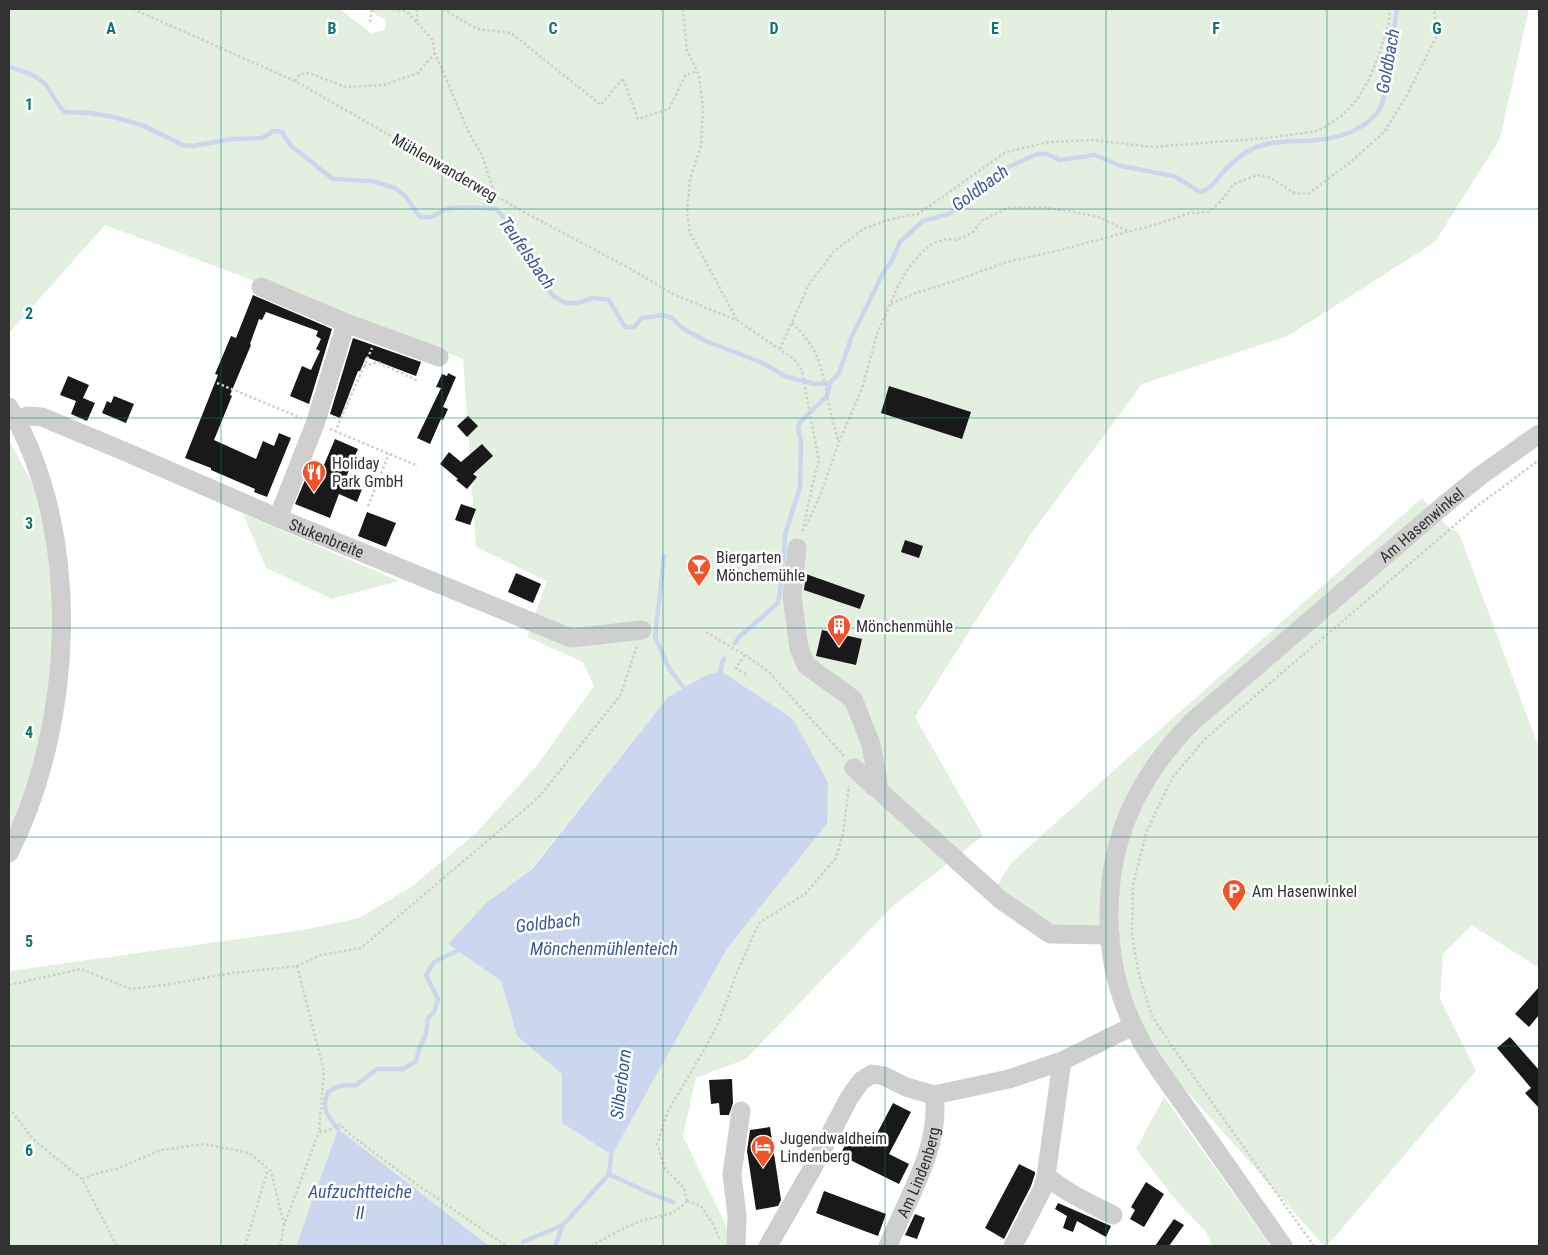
<svg xmlns="http://www.w3.org/2000/svg" width="1548" height="1255" font-family="'Roboto Condensed',sans-serif">
<style>
.green{fill:#e3efdf;fill-rule:evenodd}
.water{fill:#cbd7ef}
.lines{fill:none;stroke-linecap:round;stroke-linejoin:round}
.stream{stroke:#cbd7ef;stroke-width:4.5}
.building{fill:#191919}
.path{stroke:#cfcfcf;stroke-width:2.5;stroke-dasharray:2.5 2.5;stroke-linecap:butt}
.minor{stroke:#cfcfcf;stroke-width:19}
.grid{fill:none;stroke:#0f766e;stroke-width:1;stroke-opacity:0.55}
.labels{text-anchor:middle;stroke-width:5;stroke-linejoin:round;paint-order:stroke}
.street-label{font-size:16px;fill:#323232;stroke:#fff}
.poi-label{font-size:16px;fill:#323232;stroke:#fff;text-anchor:start}
.water-label{font-size:18px;font-style:italic;fill:#39599b;stroke:#fff}
.grid-label{font-size:16px;text-anchor:middle;font-weight:bold;fill:#0f766e;stroke:#fff;stroke-width:5;stroke-linejoin:round;paint-order:stroke}
</style>
<rect width="100%" height="100%" fill="#fff"/>
<!-- green -->
<g class="green">
<path d="M 9,9 L 340,9 L 371,33 L 385,30 L 386,20 L 376,15 L 370,9 L 1529,9 L 1500,139 L 1435,242 L 1288,336 L 1142,384 L 1031,534 L 915,717 L 983,836 L 892,907 L 746,1059 L 696,1078 L 683,1136 L 732,1238 L 735,1246 L 489,1246 L 338,1130 L 296,1246 L 9,1246 L 9,971 L 303,930 L 359,918 L 411,887 L 476,833 L 538,764 L 594,686 L 583,662 L 527,637 L 547,581 L 476,547 L 463,359 L 105,225 L 9,333 ZM 706,675 L 827,824 L 726,950 L 612,1155 L 562,1123 L 562,1074 L 517,1036 L 501,981 L 448,944 L 487,902 L 531,869 L 668,697 Z"/>
<path d="M 9,441 C 16,454 24,468 31,481 C 35,491 37,503 40,514 C 69,613 54,741 9,833 Z"/>
<polygon points="1422,498 1450,529 1459,533 1539,748 1539,968 1472,925 1443,954 1440,999 1476,1071 1327,1246 1324,1246 1175,1078 1142,1024 1129,991 1120,960 1117,926 1053,927 997,885 1012,862 1122,763"/>
<polygon points="243,514 399,581 332,599 266,568"/>
<polygon points="1164,1097 1271,1246 1212,1246 1206,1232 1175,1199 1136,1149"/>
</g>
<!-- water -->
<g class="water">
<polygon points="721,671 793,719 828,783 827,824 726,950 612,1155 562,1123 562,1074 517,1036 501,981 448,944 487,902 532,869 668,697 706,675"/>
<polygon points="338,1129 489,1246 296,1246"/>
</g>
<g class="lines">
<!-- stream -->
<g class="stream">
<path d="M 9,67 C 23,71 39,75 48,88 C 54,96 57,105 65,112 L 90,113 L 114,117 L 144,126 L 183,145 L 193,146 L 232,139 L 262,138 L 274,131 L 282,132 L 290,145 L 333,179 L 372,181 L 395,188 L 406,197 L 420,217 C 438,218 433,214 447,209 C 460,205 482,208 496,209 L 513,228 L 547,288 L 553,296 L 566,303 L 578,303 L 593,298 L 609,300 L 625,327 L 634,327 L 642,318 L 663,315 L 672,318 L 682,328 L 706,341 L 760,362 L 787,377 L 815,384 L 830,383"/>
<polyline points="664,556 655,637 670,670 683,687"/>
<path d="M 735,643 L 739,637 L 778,603 L 783,569 L 785,535 L 800,487 L 801,441 L 798,428 L 800,422 L 827,396 L 830,383 L 839,373 L 852,336 L 884,271 L 891,262 L 900,242 L 923,221 L 949,214 L 958,208 L 981,183 L 1000,171 L 1037,154 L 1047,154 L 1060,160 L 1095,155 L 1121,166 L 1174,176 L 1200,192 C 1214,189 1219,174 1230,165 C 1236,159 1245,153 1252,149 C 1270,140 1296,142 1316,140 C 1340,138 1364,131 1379,110 C 1388,98 1394,27 1397,9"/>
<polyline points="720,676 722,663 724,659"/>
<path d="M 338,1129 C 327,1114 321,1111 328,1092 L 339,1086 L 356,1085 L 377,1069 L 403,1069 L 416,1061 L 419,1049 L 426,1034 L 428,1018 L 434,1012 L 438,999 L 426,975 L 434,962 L 463,948"/>
<polyline points="609,1174 649,1193 673,1202"/>
<polyline points="523,1242 563,1225"/>
<polyline points="555,1246 563,1225 609,1174 612,1149"/>
</g>
</g>
<!-- building -->
<g class="building">
<polygon points="253,295 332,329 309,404 290,396 302,366 311,370 320,351 316,349 321,339 316,336 318,331 266,312 262,320 259,319 250,344 251,345 230,395 232,396 214,440 256,459 263,441 274,446 279,433 291,438 267,497 254,492 255,489 211,470 211,468 185,458 218,375 215,374 231,336 236,338"/>
<polygon points="353,338 421,362 416,376 366,357 360,371 358,371 340,418 330,414"/>
<polygon points="448,373 456,377 443,407 448,409 443,420 441,419 430,444 417,438 441,388 436,387 442,374 447,376"/>
<polygon points="68,376 89,385 83,398 95,403 87,421 71,414 76,401 60,395"/>
<polygon points="889,386 971,412 962,439 881,413"/>
<polygon points="114,396 134,404 126,423 102,413 107,401 111,403"/>
<polygon points="468,416 478,426 467,437 457,426"/>
<polygon points="335,439 358,449 344,482 362,489 357,502 339,494 330,518 295,504 310,468 321,472"/>
<polygon points="482,444 493,456 473,474 477,477 467,489 456,480 458,479 440,464 449,452 461,462"/>
<polygon points="461,504 476,509 470,525 455,520"/>
<polygon points="367,512 396,523 386,547 358,536"/>
<polygon points="905,540 923,546 919,558 901,552"/>
<polygon points="516,573 541,584 533,603 508,592"/>
<polygon points="806,574 865,595 860,609 804,590"/>
<polygon points="822,630 862,639 856,665 816,656"/>
<polygon points="1539,987 1539,1015 1529,1027 1515,1014"/>
<polygon points="1510,1037 1539,1070 1539,1108 1525,1093 1531,1088 1497,1048"/>
<polygon points="732,1079 733,1103 729,1115 720,1115 719,1103 711,1104 709,1080"/>
<polygon points="893,1103 911,1112 889,1154 909,1164 899,1184 840,1155 851,1134 871,1145"/>
<polygon points="770,1127 781,1200 778,1206 756,1210 747,1151 750,1130"/>
<polygon points="1019,1164 1035,1172 1035,1174 1031,1186 1004,1239 985,1228"/>
<polygon points="1146,1182 1164,1194 1144,1227 1130,1219 1135,1210 1131,1207"/>
<polygon points="824,1191 886,1214 878,1236 816,1213"/>
<polygon points="1058,1203 1111,1226 1106,1237 1077,1221 1073,1232 1063,1228 1067,1216 1055,1209"/>
<polygon points="915,1214 925,1218 917,1239 905,1235"/>
<polygon points="1174,1219 1184,1225 1169,1246 1155,1246"/>
</g>
<g class="lines">
<!-- path -->
<g class="path">
<polyline points="133,9 295,81 522,211 627,267 675,295 738,321 794,359 802,371 819,461 814,478 802,534"/>
<polyline points="393,9 406,11 432,39 435,53 469,133 482,155 495,194"/>
<polyline points="417,9 417,22"/>
<polyline points="443,9 477,29 511,33 601,105 623,78 638,119 669,109 685,76 697,71"/>
<polyline points="683,9 687,50 699,75 703,109 701,145 690,180 687,212 690,233 737,320"/>
<polyline points="370,22 372,9"/>
<polyline points="295,81 300,74 309,73 346,87 384,85 418,73 435,53"/>
<polyline points="891,304 916,293 955,281 1003,263 1060,250 1157,224 1190,213 1209,212 1220,202 1234,184 1258,175 1271,178 1294,193 1308,194 1353,160 1385,131 1407,95 1437,35 1434,9"/>
<path d="M 792,323 C 817,347 821,363 827,395 C 830,410 834,425 838,440"/>
<polyline points="780,349 808,286 834,251 863,229 891,219 918,214 1006,152 1049,142 1094,140 1152,147 1267,138 1318,131 1343,115 1358,98 1369,79 1379,55 1389,22 1390,9"/>
<polyline points="364,366 378,362 418,381"/>
<polyline points="217,383 301,418"/>
<polyline points="330,429 418,466"/>
<polyline points="335,432 372,348"/>
<polyline points="368,506 389,454"/>
<polyline points="806,526 819,498 839,442 862,389 877,334 899,284 909,267 925,249 933,243 946,239 955,240 966,236 974,231 981,221 1008,208 1041,207 1069,211 1098,217 1128,231"/>
<polyline points="706,632 745,655 768,671 845,757"/>
<polyline points="745,655 736,668 748,676"/>
<polyline points="297,966 324,1071 319,1132 326,1131 340,1124 347,1132 408,1178 506,1246"/>
<polyline points="9,985 81,969 130,989 171,984 232,973 297,966 321,955 361,948 538,798 620,696 637,646"/>
<polyline points="9,1108 34,1140 82,1179 117,1246"/>
<polyline points="82,1179 94,1174 116,1169 161,1150 204,1144 249,1153 271,1171 284,1225"/>
<polyline points="687,1201 684,1188 665,1169 657,1144 668,1111 704,1050 718,1024 738,970 759,923 805,894 836,858 843,833 849,786"/>
<polyline points="687,1201 701,1206 714,1226 720,1240"/>
<polyline points="245,1246 268,1169"/>
<polyline points="280,1246 284,1225 319,1132"/>
<path d="M 591,1246 C 608,1237 626,1225 645,1220 C 664,1214 671,1218 687,1201"/>
<polyline points="1314,1246 1174,1049 1152,1016 1138,971 1132,934 1133,884 1147,831 1172,778 1206,738 1476,507 1539,460"/>
</g>
<!-- minor -->
<g class="minor">
<polyline points="261,287 346,323 439,357"/>
<path d="M 9,407 C 84,534 74,724 9,853"/>
<path id="s1" d="M 17,420 L 28,416 L 42,417 L 126,452 L 278,518 L 571,638 L 642,630"/>
<polyline points="278,518 315,424 346,323"/>
<polyline points="797,548 792,596 799,648 806,665 853,699 871,744 878,782 874,787"/>
<polyline points="854,768 1001,900 1050,934 1110,935"/>
<path d="M 1062,1061 L 1046,1176 C 1067,1193 1089,1203 1113,1215"/>
<polyline points="736,1246 737,1216 732,1174 741,1111"/>
<polyline points="768,1246 811,1171 849,1098 861,1081 872,1074 884,1076 906,1087 934,1095 1009,1079 1062,1061 1133,1026"/>
<path id="s2" d="M 888,1246 C 906,1201 942,1145 934,1095"/>
<polyline points="1013,1246 1042,1190 1046,1176"/>
<path id="s3" d="M 1283,1246 C 1253,1203 1222,1159 1192,1116 C 1172,1087 1149,1059 1134,1027 C 1100,958 1101,868 1135,800 C 1150,770 1170,744 1193,721 L 1444,505 L 1480,476 L 1539,434"/>
</g>
</g>
<!-- grid -->
<path class="grid" d="M 221,9 L 221,1246M 442,9 L 442,1246M 663,9 L 663,1246M 885,9 L 885,1246M 1106,9 L 1106,1246M 1327,9 L 1327,1246M 9,209 L 1539,209M 9,418 L 1539,418M 9,628 L 1539,628M 9,837 L 1539,837M 9,1046 L 1539,1046"/>
<!-- icons -->
<defs>
<g id="restaurant-pin" transform="scale(1.25)"><path d="M0 17L-7.5 6A9.5 9.5 0 1 1 7.5 6Z" fill="#f1542b" stroke="#fff"/><path d="M-5-6h1v4h1v-4h1v4h1v-4h1v5L-1.5 .5V6h-2V.5L-5-1ZM5-6V6H3V1.5H1.5Q1.5-4 5-6Z" fill="#fff"/></g>
<g id="bar-pin" transform="scale(1.25)"><path d="M0 17L-7.5 6A9.5 9.5 0 1 1 7.5 6Z" fill="#f1542b" stroke="#fff"/><path d="M-6-5H6L.8 .8V4.5H3.5V6h-7V4.5H-.8V.8Z" fill="#fff"/></g>
<g id="building-pin" transform="scale(1.25)"><path d="M0 17L-7.5 6A9.5 9.5 0 1 1 7.5 6Z" fill="#f1542b" stroke="#fff"/><path d="M-4-6H4V6H1V3H-1V6H-4ZM-2.5-4.3h1.7v1.8h-1.7ZM.8-4.3h1.7v1.8H.8ZM-2.5-1h1.7V.8h-1.7ZM.8-1h1.7V.8H.8Z" fill="#fff"/></g>
<g id="parking-pin" transform="scale(1.25)"><path d="M0 17L-7.5 6A9.5 9.5 0 1 1 7.5 6Z" fill="#f1542b" stroke="#fff"/><path d="M-3.5-5.5H1a3.5 3.5 0 0 1 0 7H-1V5.5H-3.5ZM-1-3.4V-.6H.8a1.4 1.4 0 0 0 0-2.8Z" fill="#fff"/></g>
<g id="hotel-pin" transform="scale(1.25)"><path d="M0 17L-7.5 6A9.5 9.5 0 1 1 7.5 6Z" fill="#f1542b" stroke="#fff"/><path d="M-6-4.5h1.5V1H6V5H4.5V3h-9V5H-6ZM-4 0a1.8 1.8 0 1 1 3.6 0ZM.5 0V-2.5h3Q6-2.5 6 0Z" fill="#fff"/></g>
</defs>
<g fill-rule="evenodd">
<use href="#restaurant-pin" x="314" y="472"/>
<use href="#bar-pin" x="699" y="566"/>
<use href="#building-pin" x="839" y="626"/>
<use href="#parking-pin" x="1234" y="891"/>
<use href="#hotel-pin" x="763" y="1147"/>
</g>
<g class="labels">
<!-- street labels -->
<g class="street-label">
<text transform="translate(445 167) rotate(30)" y="6">Mühlenwanderweg</text>
<text dy="6" stroke="none"><textPath href="#s3" startOffset="899">Am Hasenwinkel</textPath></text>
<text dy="6" stroke="none"><textPath href="#s1" startOffset="335">Stukenbreite</textPath></text>
<text dy="6" stroke="none"><textPath href="#s2" startOffset="80">Am Lindenberg</textPath></text>
</g>
<!-- poi labels -->
<g class="poi-label">
<text x="332" y="469">Holiday<tspan x="332" dy="18">Park GmbH</tspan></text>
<text x="716" y="563">Biergarten<tspan x="716" dy="18">Mönchemühle</tspan></text>
<text x="856" y="632">Mönchenmühle</text>
<text x="1252" y="897">Am Hasenwinkel</text>
<text x="780" y="1144">Jugendwaldheim<tspan x="780" dy="18">Lindenberg</tspan></text>
</g>
<!-- water labels -->
<g class="water-label">
<text transform="translate(1388 61) rotate(-80)" y="6">Goldbach</text>
<text transform="translate(980 188) rotate(-36)" y="6">Goldbach</text>
<text transform="translate(527 253) rotate(55)" y="6">Teufelsbach</text>
<text transform="translate(548 923) rotate(-6)" y="6">Goldbach</text>
<text x="604" y="955">Mönchenmühlenteich</text>
<text transform="translate(621 1084) rotate(-83)" y="6">Silberborn</text>
<text x="360" y="1198">Aufzuchtteiche<tspan x="360" dy="21">II</tspan></text>
</g>
</g>
<g class="grid-label">
<text x="111" y="34">A</text>
<text x="332" y="34">B</text>
<text x="553" y="34">C</text>
<text x="774" y="34">D</text>
<text x="995" y="34">E</text>
<text x="1216" y="34">F</text>
<text x="1437" y="34">G</text>
<text x="29" y="110">1</text>
<text x="29" y="319">2</text>
<text x="29" y="529">3</text>
<text x="29" y="738">4</text>
<text x="29" y="947">5</text>
<text x="29" y="1156">6</text>
</g>
<!-- border -->
<rect width="1548" height="1255" fill="none" stroke="#323232" stroke-width="20"/>
</svg>
